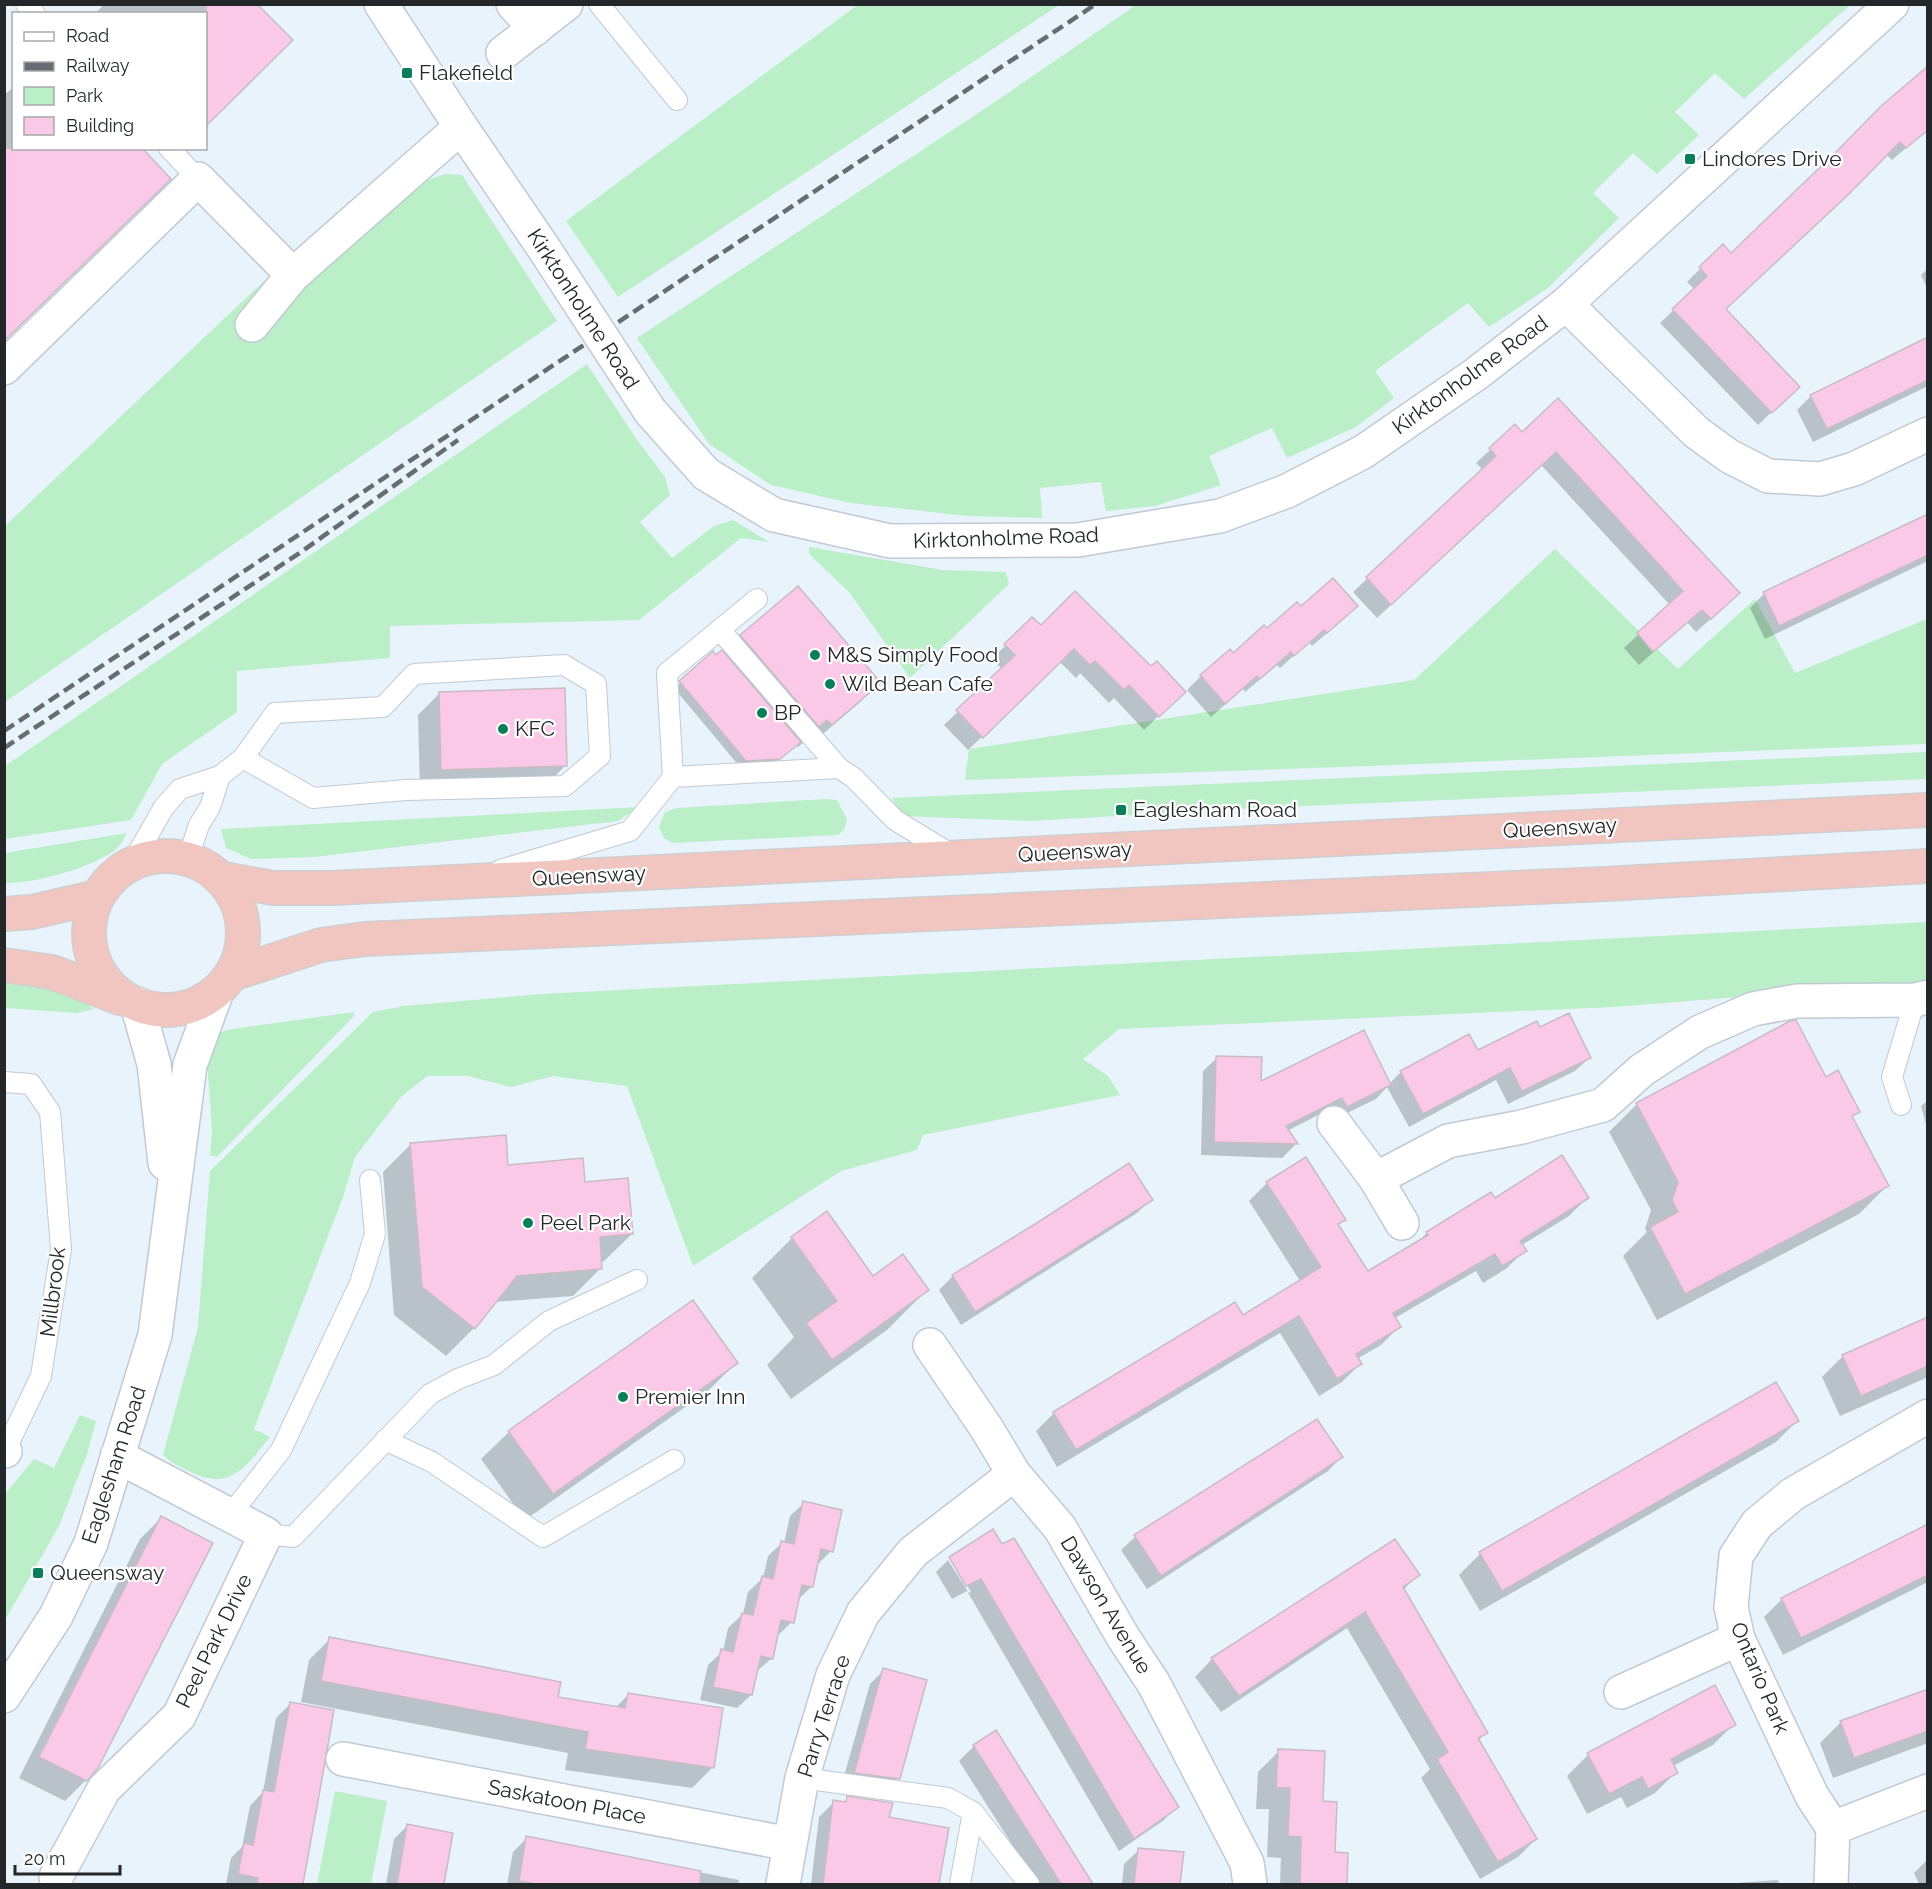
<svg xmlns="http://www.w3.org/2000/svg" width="1932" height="1889" font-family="Raleway,sans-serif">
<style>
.green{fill:#baefc8}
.shadow{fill:#0003}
.building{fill:#fbc9e8;stroke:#c8bcc3;stroke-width:1.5}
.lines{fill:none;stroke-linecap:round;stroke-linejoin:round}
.service-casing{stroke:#c1cad3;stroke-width:22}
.minor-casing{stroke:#c1cad3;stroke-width:36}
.tertiary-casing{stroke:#c1cad3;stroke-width:36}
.secondary-casing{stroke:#c1cad3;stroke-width:36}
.trunk-casing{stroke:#cfcfd0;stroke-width:36}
.service{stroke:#fff;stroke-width:20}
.minor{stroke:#fff;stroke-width:33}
.tertiary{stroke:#fff;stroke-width:33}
.secondary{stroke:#fff;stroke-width:33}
.trunk{stroke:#f2c6c0;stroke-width:33}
.rail{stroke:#666c71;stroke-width:4.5;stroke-dasharray:12 6;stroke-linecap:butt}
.tertiary-bridge-casing{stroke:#c1cad3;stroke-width:36;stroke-linecap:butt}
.tertiary-bridge{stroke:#fff;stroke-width:33}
.poi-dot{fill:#0a7d59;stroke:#fff;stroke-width:2}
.labels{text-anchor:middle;stroke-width:4.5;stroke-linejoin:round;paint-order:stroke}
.poi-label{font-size:21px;fill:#23272a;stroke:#fff;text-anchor:start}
.street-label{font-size:21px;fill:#23272a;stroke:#fff}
</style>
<rect width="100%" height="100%" fill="#e9f3fc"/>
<!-- green -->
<g class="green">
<polygon points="859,4 1059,5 618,297 566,221"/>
<polygon points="1136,5 1136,4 1850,5 1744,99 1715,73 1675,112 1699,135 1657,174 1633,153 1593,193 1619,218 1548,288 1489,327 1468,303 1375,371 1394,398 1356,427 1287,458 1272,428 1209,456 1221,485 1155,506 1106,511 1101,482 1040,488 1042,518 967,516 851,503 771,485 709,444 637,338 989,106"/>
<polygon points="445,174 462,175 557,321 5,702 5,526 337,212"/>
<polygon points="587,364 635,437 665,477 670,495 640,522 672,558 714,526 733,520 769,542 741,538 639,620 390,626 390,658 237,671 237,712 162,764 131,820 5,839 5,766"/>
<polygon points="809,547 943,570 1006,572 1009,584 910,678 849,592 809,554"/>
<polygon points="1555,549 1678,669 1755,599 1795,673 1927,619 1927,744 1370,766 965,780 969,749 1414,680"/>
<polygon points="1928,752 1927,779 1238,809 1031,821 901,816 892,798"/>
<polygon points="826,799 837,800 847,819 844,830 838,835 673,843 664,838 659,827 665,812 677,808"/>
<polygon points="639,807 618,821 314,857 251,859 226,848 221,829"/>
<path d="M 127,833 C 124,838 121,844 117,848 C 97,867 32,884 5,883 L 5,853 Z"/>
<path d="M 1927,922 L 1927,982 L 1613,1007 L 1119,1029 L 1083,1059 L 1108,1076 L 1120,1095 L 923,1135 L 917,1150 L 841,1171 L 693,1266 L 627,1086 L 553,1076 L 511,1087 L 468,1076 L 427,1076 L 401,1097 L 355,1157 L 343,1197 L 254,1429 L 270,1437 C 247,1465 230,1492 191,1472 C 180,1467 171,1463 163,1455 L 198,1327 L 210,1171 L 373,1012 L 404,1006 L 542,994 Z"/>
<polygon points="4,981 69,992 94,1009 77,1013 5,1008"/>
<polygon points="354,1012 354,1016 217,1157 210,1155 212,1131 207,1059 216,1035 226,1030"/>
<polygon points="80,1415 96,1421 87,1454 59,1526 5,1620 5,1494 34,1459 54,1468"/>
<polygon points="335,1791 387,1801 371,1884 317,1884"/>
</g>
<!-- shadow -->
<g class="shadow">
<polygon points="104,4 255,4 291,40 206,125 206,14 95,14"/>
<polygon points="1928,68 1928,129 1892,160 1886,154 1724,310 1798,387 1758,425 1660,323 1695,290 1687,282 1700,269 1723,247 1731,255"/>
<polygon points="14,87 14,148 4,340 4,95"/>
<polygon points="1928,268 1928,290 1921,275"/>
<polygon points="1928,339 1928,386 1813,442 1797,410 1811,396"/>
<polygon points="1558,400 1724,607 1696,632 1687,622 1639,665 1624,648 1670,605 1541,465 1377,618 1353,592 1483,470 1476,463 1490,450 1515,426 1522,434"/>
<polygon points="1928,515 1928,561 1765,639 1750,608 1764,594"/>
<polygon points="1300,608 1342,620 1312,646 1309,642 1280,668 1277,665 1245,692 1243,689 1211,717 1187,690 1201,676"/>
<polygon points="1032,619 1041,627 1170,705 1144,730 1114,698 1109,703 1080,673 1076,678 1060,662 968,750 944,725 1002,669 992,659"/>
<polygon points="741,636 879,683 858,704 810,745 806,740 798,747 796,745 772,765 740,767 674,688 716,657 723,654"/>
<polygon points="439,694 565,766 544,787 420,791 418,715"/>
<polygon points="1477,1052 1589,1058 1575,1071 1508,1104 1496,1080 1409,1127 1387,1087 1376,1099 1333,1120 1328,1110 1287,1131 1296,1144 1282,1158 1201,1155 1203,1071 1217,1058 1260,1084 1389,1084 1401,1072"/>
<polygon points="1825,1079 1858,1111 1851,1118 1887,1186 1859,1214 1657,1320 1623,1256 1647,1232 1645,1229 1651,1210 1609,1132 1637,1104"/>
<polygon points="1928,1100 1928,1132 1921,1106"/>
<polygon points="411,1144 584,1183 632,1234 604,1261 600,1262 601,1268 573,1296 494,1302 474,1328 446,1356 394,1315 383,1172"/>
<polygon points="1267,1183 1344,1220 1337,1226 1368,1273 1414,1245 1427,1233 1494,1200 1587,1198 1569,1216 1522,1245 1525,1250 1507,1268 1483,1283 1476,1271 1395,1318 1400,1326 1381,1345 1357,1359 1360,1364 1342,1382 1319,1396 1280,1333 1057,1467 1036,1431 1054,1413 1242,1317 1300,1281 1249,1201"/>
<polygon points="1151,1199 1137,1213 961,1325 939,1290 953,1276"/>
<polygon points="826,1213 873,1278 927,1290 887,1330 791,1399 767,1365 794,1337 752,1278 792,1238"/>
<polygon points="1928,1318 1928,1377 1840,1416 1822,1377 1843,1356"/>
<polygon points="736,1363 708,1391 525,1520 481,1459 509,1432"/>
<polygon points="1316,1421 1341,1457 1328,1471 1147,1589 1121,1550 1135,1537"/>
<polygon points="1797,1421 1776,1442 1480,1611 1459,1575 1480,1554"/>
<polygon points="804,1503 831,1551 817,1565 812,1586 798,1600 792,1622 777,1636 772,1658 756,1672 751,1695 737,1708 700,1700 708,1665 723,1651 728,1628 743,1614 748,1592 763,1578 768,1556 782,1543 784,1543 790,1516"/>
<polygon points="161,1518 86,1780 65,1801 19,1778 140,1539"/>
<polygon points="1928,1526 1928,1582 1783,1655 1764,1617 1782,1599"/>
<polygon points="993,1531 1177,1806 1164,1820 1119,1851 967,1591 952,1599 936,1572 948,1560 969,1593 971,1592 952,1559 949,1559"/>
<polygon points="1418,1575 1403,1590 1486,1733 1478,1741 1536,1839 1518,1857 1480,1879 1421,1778 1430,1769 1347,1628 1221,1712 1195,1677 1212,1659"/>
<polygon points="330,1639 556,1699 615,1708 628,1695 713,1767 692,1788 565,1770 568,1753 301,1702 309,1660"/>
<polygon points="884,1670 898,1778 884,1792 841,1787 870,1684"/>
<polygon points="1715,1687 1734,1724 1713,1745 1673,1766 1676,1772 1655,1793 1627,1808 1621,1797 1587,1814 1567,1776 1588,1755"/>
<polygon points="1928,1690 1928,1743 1833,1778 1820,1743 1841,1722"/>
<polygon points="290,1704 332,1711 301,1884 226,1884 231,1858 242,1847 250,1806 263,1792 276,1718"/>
<polygon points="995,1732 1088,1880 1087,1884 1037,1884 959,1761 974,1746"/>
<polygon points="1279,1751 1322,1803 1333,1853 1347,1854 1345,1884 1280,1884 1281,1858 1267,1857 1269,1809 1256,1809 1258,1772"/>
<polygon points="848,1798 887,1818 948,1829 938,1884 811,1884 819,1817 834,1802 843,1803"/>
<polygon points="408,1825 451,1834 443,1884 386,1884 394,1839"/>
<polygon points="527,1838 739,1880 738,1884 507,1884 513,1852"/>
<polygon points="1139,1850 1182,1854 1179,1884 1122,1884 1124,1864"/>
<polygon points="1928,1859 1928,1884 1919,1884 1914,1873"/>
<polygon points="1778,1880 1779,1884 1722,1884"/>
</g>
<!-- building -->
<g class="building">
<polygon points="206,4 257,4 293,40 206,126"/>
<polygon points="1928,66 1928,130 1906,148 1900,142 1849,194 1726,309 1800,387 1772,413 1672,309 1707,276 1699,267 1723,244 1731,253 1839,149 1880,107"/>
<polygon points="4,148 142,148 171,179 4,341"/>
<polygon points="1928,337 1928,380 1827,429 1810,395"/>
<polygon points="1558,398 1740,593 1711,619 1702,610 1653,652 1637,633 1683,591 1556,452 1391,605 1366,577 1496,456 1489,448 1515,424 1522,432"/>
<polygon points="1928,514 1928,555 1779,626 1763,592"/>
<polygon points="1333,578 1358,606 1327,633 1324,630 1294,656 1291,652 1260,679 1257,676 1225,704 1200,675 1230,649 1233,653 1264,625 1267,628 1297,602 1301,606"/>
<polygon points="798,586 881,683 832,725 827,720 819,727 740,635"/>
<polygon points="1075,591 1151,666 1157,661 1186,692 1159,717 1129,685 1124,690 1095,661 1090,665 1074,649 983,738 956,710 1015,655 1004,644 1032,617 1041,625"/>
<polygon points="722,650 801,742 780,759 746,761 679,681 713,651 716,655"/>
<polygon points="565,688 567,766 441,770 439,692"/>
<polygon points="1569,1013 1591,1058 1522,1091 1510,1068 1423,1114 1400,1071 1469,1034 1478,1050 1537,1021 1540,1027"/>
<polygon points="1796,1020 1826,1077 1838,1070 1860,1112 1852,1116 1889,1186 1685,1294 1650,1227 1678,1212 1672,1200 1678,1182 1636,1103 1790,1021"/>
<polygon points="1364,1030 1391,1085 1347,1107 1342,1098 1286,1126 1298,1144 1214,1142 1216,1056 1262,1057 1261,1081"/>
<polygon points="506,1135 508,1165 583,1158 585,1182 628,1178 633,1234 600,1237 602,1269 517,1276 475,1329 422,1287 410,1143"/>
<polygon points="1562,1155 1589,1198 1520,1241 1527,1251 1502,1266 1495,1254 1393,1313 1401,1327 1356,1354 1362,1364 1337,1379 1299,1316 1076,1450 1053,1412 1235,1302 1243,1315 1321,1267 1266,1182 1306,1157 1346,1220 1338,1224 1368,1271 1428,1235 1426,1232 1491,1192 1495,1198"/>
<polygon points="1129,1163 1153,1200 975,1312 952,1275 1040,1221"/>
<polygon points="827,1211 873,1276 903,1254 929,1290 832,1360 806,1323 837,1301 791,1237"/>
<polygon points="693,1300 738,1363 553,1494 508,1431"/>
<polygon points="1928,1317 1928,1366 1861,1396 1842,1355"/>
<polygon points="1776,1382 1799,1421 1502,1591 1479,1552"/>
<polygon points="1317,1419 1343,1457 1161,1576 1134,1535"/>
<polygon points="803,1501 842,1510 833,1552 821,1549 813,1587 802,1585 794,1623 781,1620 773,1659 761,1656 752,1695 713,1687 721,1649 733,1652 742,1613 753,1615 762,1576 773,1579 781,1541 794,1544"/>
<polygon points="161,1516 213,1543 98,1768 87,1781 39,1757"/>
<polygon points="1928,1524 1928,1575 1801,1638 1781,1598"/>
<polygon points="993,1529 1002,1544 1014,1538 1179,1807 1134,1839 981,1579 966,1586 949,1557"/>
<polygon points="1395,1539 1420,1575 1403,1587 1488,1733 1478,1738 1537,1839 1498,1862 1437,1759 1448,1752 1365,1612 1239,1696 1211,1658"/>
<polygon points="329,1637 561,1682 558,1697 625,1708 628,1693 723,1708 714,1768 585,1749 588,1732 321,1681"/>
<polygon points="883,1668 927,1680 900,1779 854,1773"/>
<polygon points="1715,1685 1736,1725 1671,1759 1678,1773 1648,1789 1642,1777 1609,1794 1587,1753"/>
<polygon points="1928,1689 1928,1731 1854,1758 1840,1721"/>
<polygon points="290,1702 334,1710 325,1762 303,1884 257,1884 258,1878 238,1874 244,1843 253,1845 263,1790 274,1792"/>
<polygon points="996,1730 1093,1884 1061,1884 973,1745"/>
<polygon points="1278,1749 1325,1751 1323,1801 1337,1802 1335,1852 1348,1853 1347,1884 1300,1884 1301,1837 1288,1836 1290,1788 1276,1788"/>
<polygon points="847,1796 893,1803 889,1817 949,1828 939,1884 823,1884 833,1800 846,1802"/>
<polygon points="407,1824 453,1833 444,1884 397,1884"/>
<polygon points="526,1836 701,1871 700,1884 536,1884 519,1881"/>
<polygon points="1138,1848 1184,1852 1180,1884 1134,1884"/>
</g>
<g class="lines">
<!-- service casing -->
<g class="service-casing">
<g id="service">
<polyline points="26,4 35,14"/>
<polyline points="599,4 677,100"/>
<polyline points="169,148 198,179"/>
<polyline points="720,630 839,768"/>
<polyline points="673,777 667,673 757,599"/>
<polyline points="198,861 190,852 199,825 210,807 220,776"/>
<polyline points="132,863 164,807 180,789 220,776 243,758 275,713 383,707 414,674 564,665 596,684 600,756 565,786 406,790 313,798 243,758"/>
<polyline points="500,870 630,831 673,777 839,768 854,778 895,820 954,856"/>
<polyline points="4,1082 31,1084 50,1112 61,1249 41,1376 5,1451"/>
<polyline points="1901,1105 1892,1077 1915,1000"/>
<polyline points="385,1440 432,1462 543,1537 674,1460"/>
<polyline points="230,1515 281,1450 360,1283 375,1234 370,1180"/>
<polyline points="266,1534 293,1537 430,1394 458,1379 494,1365 549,1321 637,1280"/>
<polyline points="802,1778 948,1798 973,1812 1029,1884"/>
<polyline points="960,1884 973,1812"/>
</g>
</g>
<!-- minor casing -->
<g class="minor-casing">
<g id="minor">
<polyline points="513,4 535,29"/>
<polyline points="503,53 566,4"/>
<polyline points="1566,304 1696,432 1729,456 1768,476 1820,479 1854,469 1928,434"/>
<polyline points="252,325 293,275 461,127"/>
<polyline points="4,368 198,179 293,275"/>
<polyline points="1334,1123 1376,1179 1402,1223"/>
<polyline points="1376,1179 1448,1141 1522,1127 1603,1105 1642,1070 1700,1032 1753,1009 1797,1001 1915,1000 1928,997"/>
<polyline points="930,1345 987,1429 1014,1474 1060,1528 1123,1637 1154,1684 1247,1863 1250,1884"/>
<polyline points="4,1451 5,1451"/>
<polyline points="1621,1692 1738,1639"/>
<polyline points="343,1759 790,1844"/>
<polyline points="1833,1828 1928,1791"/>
<polyline points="56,1877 104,1789 179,1716 266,1534 117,1456"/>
<polyline points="783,1884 802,1778 833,1675 863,1613 913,1552 1014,1474"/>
<polyline points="1831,1884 1833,1828 1812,1796 1738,1639 1731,1607 1736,1556 1757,1524 1793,1494 1928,1416"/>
</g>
</g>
<!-- tertiary casing -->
<g class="tertiary-casing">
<g id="tertiary">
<polyline points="381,4 461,127 543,247"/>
<polyline points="650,411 706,474 774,515 890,541 1078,540 1220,516 1287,491 1363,452 1476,374 1566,304 1892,4"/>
</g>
</g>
<!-- secondary casing -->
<g class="secondary-casing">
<g id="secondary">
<polyline points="137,1004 154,1064 165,1163"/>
<polyline points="4,1696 56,1616 91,1543 155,1335 190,1065 217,991"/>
</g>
</g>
<!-- trunk casing -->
<g class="trunk-casing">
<g id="trunk">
<circle cx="166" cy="933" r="77"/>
<polyline points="223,879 273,888 332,888 1928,810"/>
<polyline points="4,914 32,912 97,897"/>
<polyline points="4,965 52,972 120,998"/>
<polyline points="232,974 321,945 365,939 1605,884 1928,866"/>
</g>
</g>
<!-- service -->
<use href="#service" class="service"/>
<!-- minor -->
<use href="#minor" class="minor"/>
<!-- tertiary -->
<use href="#tertiary" class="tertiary"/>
<!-- secondary -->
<use href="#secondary" class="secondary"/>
<!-- trunk -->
<use href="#trunk" class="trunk"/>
<!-- rail -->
<g class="rail">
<polyline points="4,731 1096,4"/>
<polyline points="4,748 301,552 458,440"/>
</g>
<!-- tertiary-bridge casing -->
<g class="tertiary-bridge-casing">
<polyline id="tertiary-bridge" points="543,247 650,411"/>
</g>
<!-- tertiary-bridge -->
<use href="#tertiary-bridge" class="tertiary-bridge"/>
</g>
<!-- markers -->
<g class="poi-dot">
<rect x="401" y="67" width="12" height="12" rx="3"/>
<rect x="1684" y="153" width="12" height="12" rx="3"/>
<circle cx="815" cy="655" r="6"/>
<circle cx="830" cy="684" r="6"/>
<circle cx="762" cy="713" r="6"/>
<circle cx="503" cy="729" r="6"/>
<rect x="1115" y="804" width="12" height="12" rx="3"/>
<circle cx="528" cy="1223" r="6"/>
<circle cx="623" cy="1397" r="6"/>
<rect x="32" y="1567" width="12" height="12" rx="3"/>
</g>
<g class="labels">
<!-- poi labels -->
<g class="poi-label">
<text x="419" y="80">Flakefield</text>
<text x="1702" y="166">Lindores Drive</text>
<text x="827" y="662">M&amp;S Simply Food</text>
<text x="842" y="691">Wild Bean Cafe</text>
<text x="774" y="720">BP</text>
<text x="515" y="736">KFC</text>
<text x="1133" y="817">Eaglesham Road</text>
<text x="540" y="1230">Peel Park</text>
<text x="635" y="1404">Premier Inn</text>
<text x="50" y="1580">Queensway</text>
</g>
<!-- street labels -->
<g class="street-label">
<text transform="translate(583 309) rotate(57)" y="7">Kirktonholme Road</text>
<text transform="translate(1470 375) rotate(-36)" y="7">Kirktonholme Road</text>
<text transform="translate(1006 538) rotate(-2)" y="7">Kirktonholme Road</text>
<text transform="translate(1560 828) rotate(-3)" y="7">Queensway</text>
<text transform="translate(1075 852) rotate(-3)" y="7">Queensway</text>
<text transform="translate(589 876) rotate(-3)" y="7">Queensway</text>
<text transform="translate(53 1292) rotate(-83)" y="7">Millbrook</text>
<text transform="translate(114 1465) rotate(-72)" y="7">Eaglesham Road</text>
<text transform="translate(1106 1605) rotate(59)" y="7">Dawson Avenue</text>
<text transform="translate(214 1641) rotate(-64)" y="7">Peel Park Drive</text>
<text transform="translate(1760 1678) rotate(67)" y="7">Ontario Park</text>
<text transform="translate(824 1716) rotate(-72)" y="7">Parry Terrace</text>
<text transform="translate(567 1802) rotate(11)" y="7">Saskatoon Place</text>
</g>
</g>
<!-- border -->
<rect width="1932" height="1889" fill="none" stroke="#23272a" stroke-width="12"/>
<!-- legend -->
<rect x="12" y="12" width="195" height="138" fill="#ffffff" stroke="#a7a9aa" stroke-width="1.5"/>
<rect x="24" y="32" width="30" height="9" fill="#ffffff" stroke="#a7a9aa" stroke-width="1.5"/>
<text x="66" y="42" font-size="18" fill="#23272a">Road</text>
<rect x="24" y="62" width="30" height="9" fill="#666c71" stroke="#a7a9aa" stroke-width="1.5"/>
<text x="66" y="72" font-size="18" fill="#23272a">Railway</text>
<rect x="24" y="87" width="30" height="18" fill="#baefc8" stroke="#a7a9aa" stroke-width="1.5"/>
<text x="66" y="102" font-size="18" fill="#23272a">Park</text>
<rect x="24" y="117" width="30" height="18" fill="#fbc9e8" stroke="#a7a9aa" stroke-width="1.5"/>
<text x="66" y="132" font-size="18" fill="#23272a">Building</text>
<!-- scale -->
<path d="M15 1865v9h105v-9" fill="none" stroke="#23272a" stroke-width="3"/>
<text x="24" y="1865" font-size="18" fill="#23272a" stroke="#ffffff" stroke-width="4.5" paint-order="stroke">20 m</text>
</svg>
